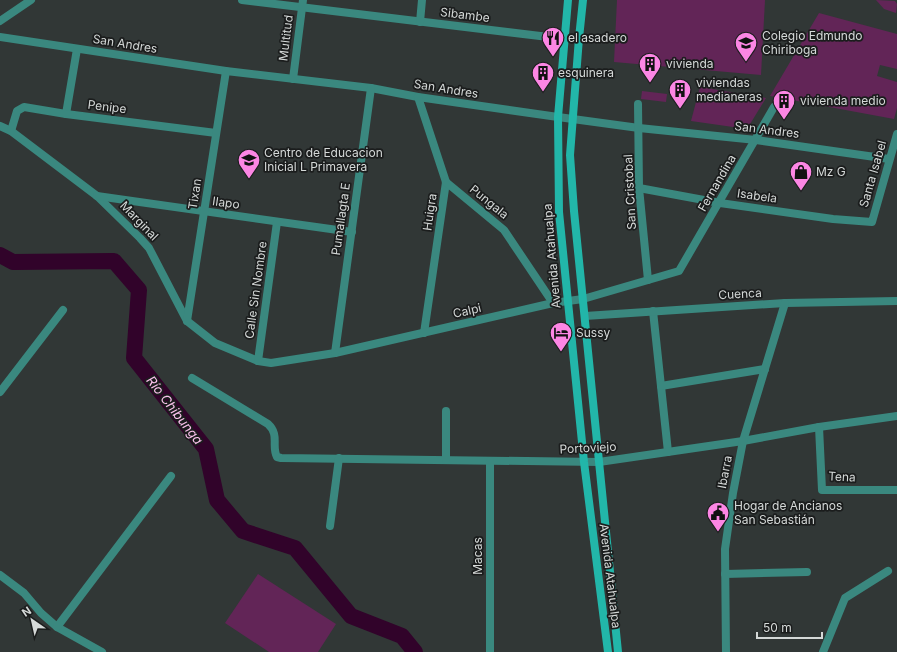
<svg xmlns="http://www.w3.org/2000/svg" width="897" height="652" font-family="Inter,sans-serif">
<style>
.grass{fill:#622557}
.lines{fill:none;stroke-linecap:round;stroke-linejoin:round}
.river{stroke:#31032a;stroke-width:16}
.street{stroke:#3a887f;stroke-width:8}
.secondary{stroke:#22b6a9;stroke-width:8}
.labels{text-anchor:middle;stroke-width:3.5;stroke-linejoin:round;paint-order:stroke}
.street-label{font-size:12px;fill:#d5d9d8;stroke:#1b1d1d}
.poi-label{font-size:12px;fill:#d5d9d8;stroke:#1b1d1d;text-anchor:start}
.water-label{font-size:13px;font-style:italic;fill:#fcc3ee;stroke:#1b1d1d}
</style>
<rect width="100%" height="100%" fill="#313736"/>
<!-- grass -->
<g class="grass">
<polygon points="617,0 765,0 761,75 614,62"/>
<polygon points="876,0 895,1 897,4 896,13 884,9"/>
<polygon points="819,13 897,34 897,69 880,65 877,76 897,82 897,108 894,119 770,96"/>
<polygon points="700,87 766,98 747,129 691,121"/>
<polygon points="642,91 667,94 666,102 641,99"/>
<polygon points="258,574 336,624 318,652 269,652 225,623"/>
</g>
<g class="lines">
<!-- river -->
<polyline class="river" points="0,255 13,262 114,261 139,290 134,358 206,449 217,500 243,531 295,548 351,616 402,636 415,652"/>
<!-- street -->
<g class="street">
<polyline points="242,0 565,39"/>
<polyline points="0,21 31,0"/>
<polyline points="420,22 422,0"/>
<polyline points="0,37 226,71 371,88 418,97 558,117 639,128 756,140 889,159"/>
<polyline points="293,79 303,0"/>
<polyline points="418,97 446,182 424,333"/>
<polyline points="638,104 639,188 648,280"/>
<polyline points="66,114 77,49"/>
<polyline points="0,126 11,131 97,196 140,238 149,248 187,321 215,343 258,361 271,363 335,353 553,303 583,299 679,271 774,107"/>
<polyline points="11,131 17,111 24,107 66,114 216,133"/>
<polyline points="446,182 504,230 553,303"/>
<polyline points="639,188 720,203 833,219 872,222 897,134"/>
<polyline points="97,196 352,232"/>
<polyline points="653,311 668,452"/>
<polyline points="585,316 785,303 897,301"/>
<polyline points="187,321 226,71"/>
<polyline points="335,353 371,88"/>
<polyline points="258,361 277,222"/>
<path d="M 192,378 L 268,424 C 280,435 271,446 277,457 L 281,458 L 599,462 L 743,441 L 819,427 L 897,416"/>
<polyline points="661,386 765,369"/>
<polyline points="0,392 63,310"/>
<polyline points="819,427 822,490 897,490"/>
<polyline points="446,460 446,411"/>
<polyline points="490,461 490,652"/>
<polyline points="330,526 339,458"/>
<polyline points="725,574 807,572"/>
<polyline points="0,575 24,593 41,613 57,627 102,652"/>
<polyline points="57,627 171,476"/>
<polyline points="726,652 725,549 733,493 743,441 785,303"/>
<polyline points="823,652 845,598 888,571"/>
</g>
<!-- secondary -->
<g class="secondary">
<polyline points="568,0 558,117 559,212 584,462 608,652"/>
<polyline points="583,0 579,38 570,155 574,211 618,652"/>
</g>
</g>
<!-- icons -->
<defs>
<g id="restaurant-pin" transform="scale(1.15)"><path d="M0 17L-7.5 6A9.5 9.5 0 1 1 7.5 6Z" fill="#fc86e4" stroke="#1b1d1d"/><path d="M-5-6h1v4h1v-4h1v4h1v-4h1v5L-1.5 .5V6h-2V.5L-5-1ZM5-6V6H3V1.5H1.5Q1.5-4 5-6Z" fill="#111"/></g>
<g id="university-pin" transform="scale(1.15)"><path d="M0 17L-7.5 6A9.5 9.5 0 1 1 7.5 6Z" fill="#fc86e4" stroke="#1b1d1d"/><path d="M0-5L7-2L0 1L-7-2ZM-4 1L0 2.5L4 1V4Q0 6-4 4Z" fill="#111"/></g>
<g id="building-pin" transform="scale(1.15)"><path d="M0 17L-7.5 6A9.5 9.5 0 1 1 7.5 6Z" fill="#fc86e4" stroke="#1b1d1d"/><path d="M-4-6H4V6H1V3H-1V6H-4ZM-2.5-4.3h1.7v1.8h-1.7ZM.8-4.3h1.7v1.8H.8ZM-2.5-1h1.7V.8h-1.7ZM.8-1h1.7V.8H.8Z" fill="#111"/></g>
<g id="school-pin" transform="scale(1.15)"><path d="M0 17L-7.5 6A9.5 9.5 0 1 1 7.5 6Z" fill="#fc86e4" stroke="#1b1d1d"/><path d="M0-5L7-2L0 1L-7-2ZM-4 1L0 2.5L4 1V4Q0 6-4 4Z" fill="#111"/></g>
<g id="shop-pin" transform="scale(1.15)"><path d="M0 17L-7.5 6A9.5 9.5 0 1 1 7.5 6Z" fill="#fc86e4" stroke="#1b1d1d"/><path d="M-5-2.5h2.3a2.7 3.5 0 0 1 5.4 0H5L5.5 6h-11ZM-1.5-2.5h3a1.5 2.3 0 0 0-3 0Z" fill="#111"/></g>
<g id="hotel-pin" transform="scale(1.15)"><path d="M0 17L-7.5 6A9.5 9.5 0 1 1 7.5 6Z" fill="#fc86e4" stroke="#1b1d1d"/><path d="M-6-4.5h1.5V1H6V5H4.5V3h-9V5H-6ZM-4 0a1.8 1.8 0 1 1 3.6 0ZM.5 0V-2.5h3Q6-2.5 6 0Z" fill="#111"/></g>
<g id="civic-pin" transform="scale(1.15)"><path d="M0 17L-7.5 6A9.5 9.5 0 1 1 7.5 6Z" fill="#fc86e4" stroke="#1b1d1d"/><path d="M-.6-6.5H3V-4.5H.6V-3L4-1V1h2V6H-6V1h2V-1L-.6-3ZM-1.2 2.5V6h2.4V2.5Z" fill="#111"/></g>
</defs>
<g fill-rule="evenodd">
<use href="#restaurant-pin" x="553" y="38"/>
<use href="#university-pin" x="746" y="43"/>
<use href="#building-pin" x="650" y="64"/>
<use href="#building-pin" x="543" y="73"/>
<use href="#building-pin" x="680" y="90"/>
<use href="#building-pin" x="784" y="101"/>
<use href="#school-pin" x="249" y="160"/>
<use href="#shop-pin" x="801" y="172"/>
<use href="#hotel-pin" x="561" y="333"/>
<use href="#civic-pin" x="718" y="513"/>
</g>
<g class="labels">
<!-- street labels -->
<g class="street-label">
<text transform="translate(465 15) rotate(7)" y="4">Sibambe</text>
<text transform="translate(286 38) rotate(-83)" y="4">Multitud</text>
<text transform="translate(125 44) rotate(9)" y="4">San Andres</text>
<text transform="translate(446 89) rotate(9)" y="4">San Andres</text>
<text transform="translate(107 107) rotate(7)" y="4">Penipe</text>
<text transform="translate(767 130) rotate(7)" y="4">San Andres</text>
<text transform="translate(873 174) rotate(-74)" y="4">Santa Isabel</text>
<text transform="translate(717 183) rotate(-60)" y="4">Fernandina</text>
<text transform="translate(630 192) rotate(-93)" y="4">San Cristobal</text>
<text transform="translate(195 194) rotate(-81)" y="4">Tixan</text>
<text transform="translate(757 196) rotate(8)" y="4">Isabela</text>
<text transform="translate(489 202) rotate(39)" y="4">Pungala</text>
<text transform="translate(226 203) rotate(8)" y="4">Ilapo</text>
<text transform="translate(430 212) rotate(-82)" y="4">Huigra</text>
<text transform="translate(341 219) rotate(-82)" y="4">Pumallagta E</text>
<text transform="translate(139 221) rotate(46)" y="4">Marginal</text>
<text transform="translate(552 256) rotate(-95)" y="4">Avenida Atahualpa</text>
<text transform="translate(256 290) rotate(-82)" y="4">Calle Sin Nombre</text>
<text transform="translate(740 294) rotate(-3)" y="4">Cuenca</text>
<text transform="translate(467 311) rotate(-13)" y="4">Calpi</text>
<text transform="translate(588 448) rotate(-3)" y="4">Portoviejo</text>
<text transform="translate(725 472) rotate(-79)" y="4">Ibarra</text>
<text transform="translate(842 477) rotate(3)" y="4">Tena</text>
<text transform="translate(478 556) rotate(-90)" y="4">Macas</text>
<text transform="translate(610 576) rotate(83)" y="4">Avenida Atahualpa</text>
</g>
<!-- poi labels -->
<g class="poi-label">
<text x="762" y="40">Colegio Edmundo<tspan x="762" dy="14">Chiriboga</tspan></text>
<text x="568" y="42">el asadero</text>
<text x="666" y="68">vivienda</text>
<text x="558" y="77">esquinera</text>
<text x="696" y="87">viviendas<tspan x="696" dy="14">medianeras</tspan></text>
<text x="800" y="105">vivienda medio</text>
<text x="264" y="157">Centro de Educacion<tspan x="264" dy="14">Inicial L Primavera</tspan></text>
<text x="816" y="176">Mz G</text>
<text x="576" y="337">Sussy</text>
<text x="734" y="510">Hogar de Ancianos<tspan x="734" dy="14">San Sebastián</tspan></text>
</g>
<!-- water labels -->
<g class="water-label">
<text transform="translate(175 410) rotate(52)" y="5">Río Chibunga</text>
</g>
</g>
<!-- north arrow -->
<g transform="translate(32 620) rotate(326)" stroke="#1b1d1d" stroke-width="3" paint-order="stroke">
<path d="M0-3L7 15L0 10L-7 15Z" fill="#d5d9d8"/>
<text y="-6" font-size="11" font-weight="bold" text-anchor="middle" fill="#d5d9d8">N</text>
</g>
<!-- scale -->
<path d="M757 632v6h65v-6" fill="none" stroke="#d5d9d8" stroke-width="2"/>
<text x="763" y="632" font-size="12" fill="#d5d9d8" stroke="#1b1d1d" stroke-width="3" paint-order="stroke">50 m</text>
</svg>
